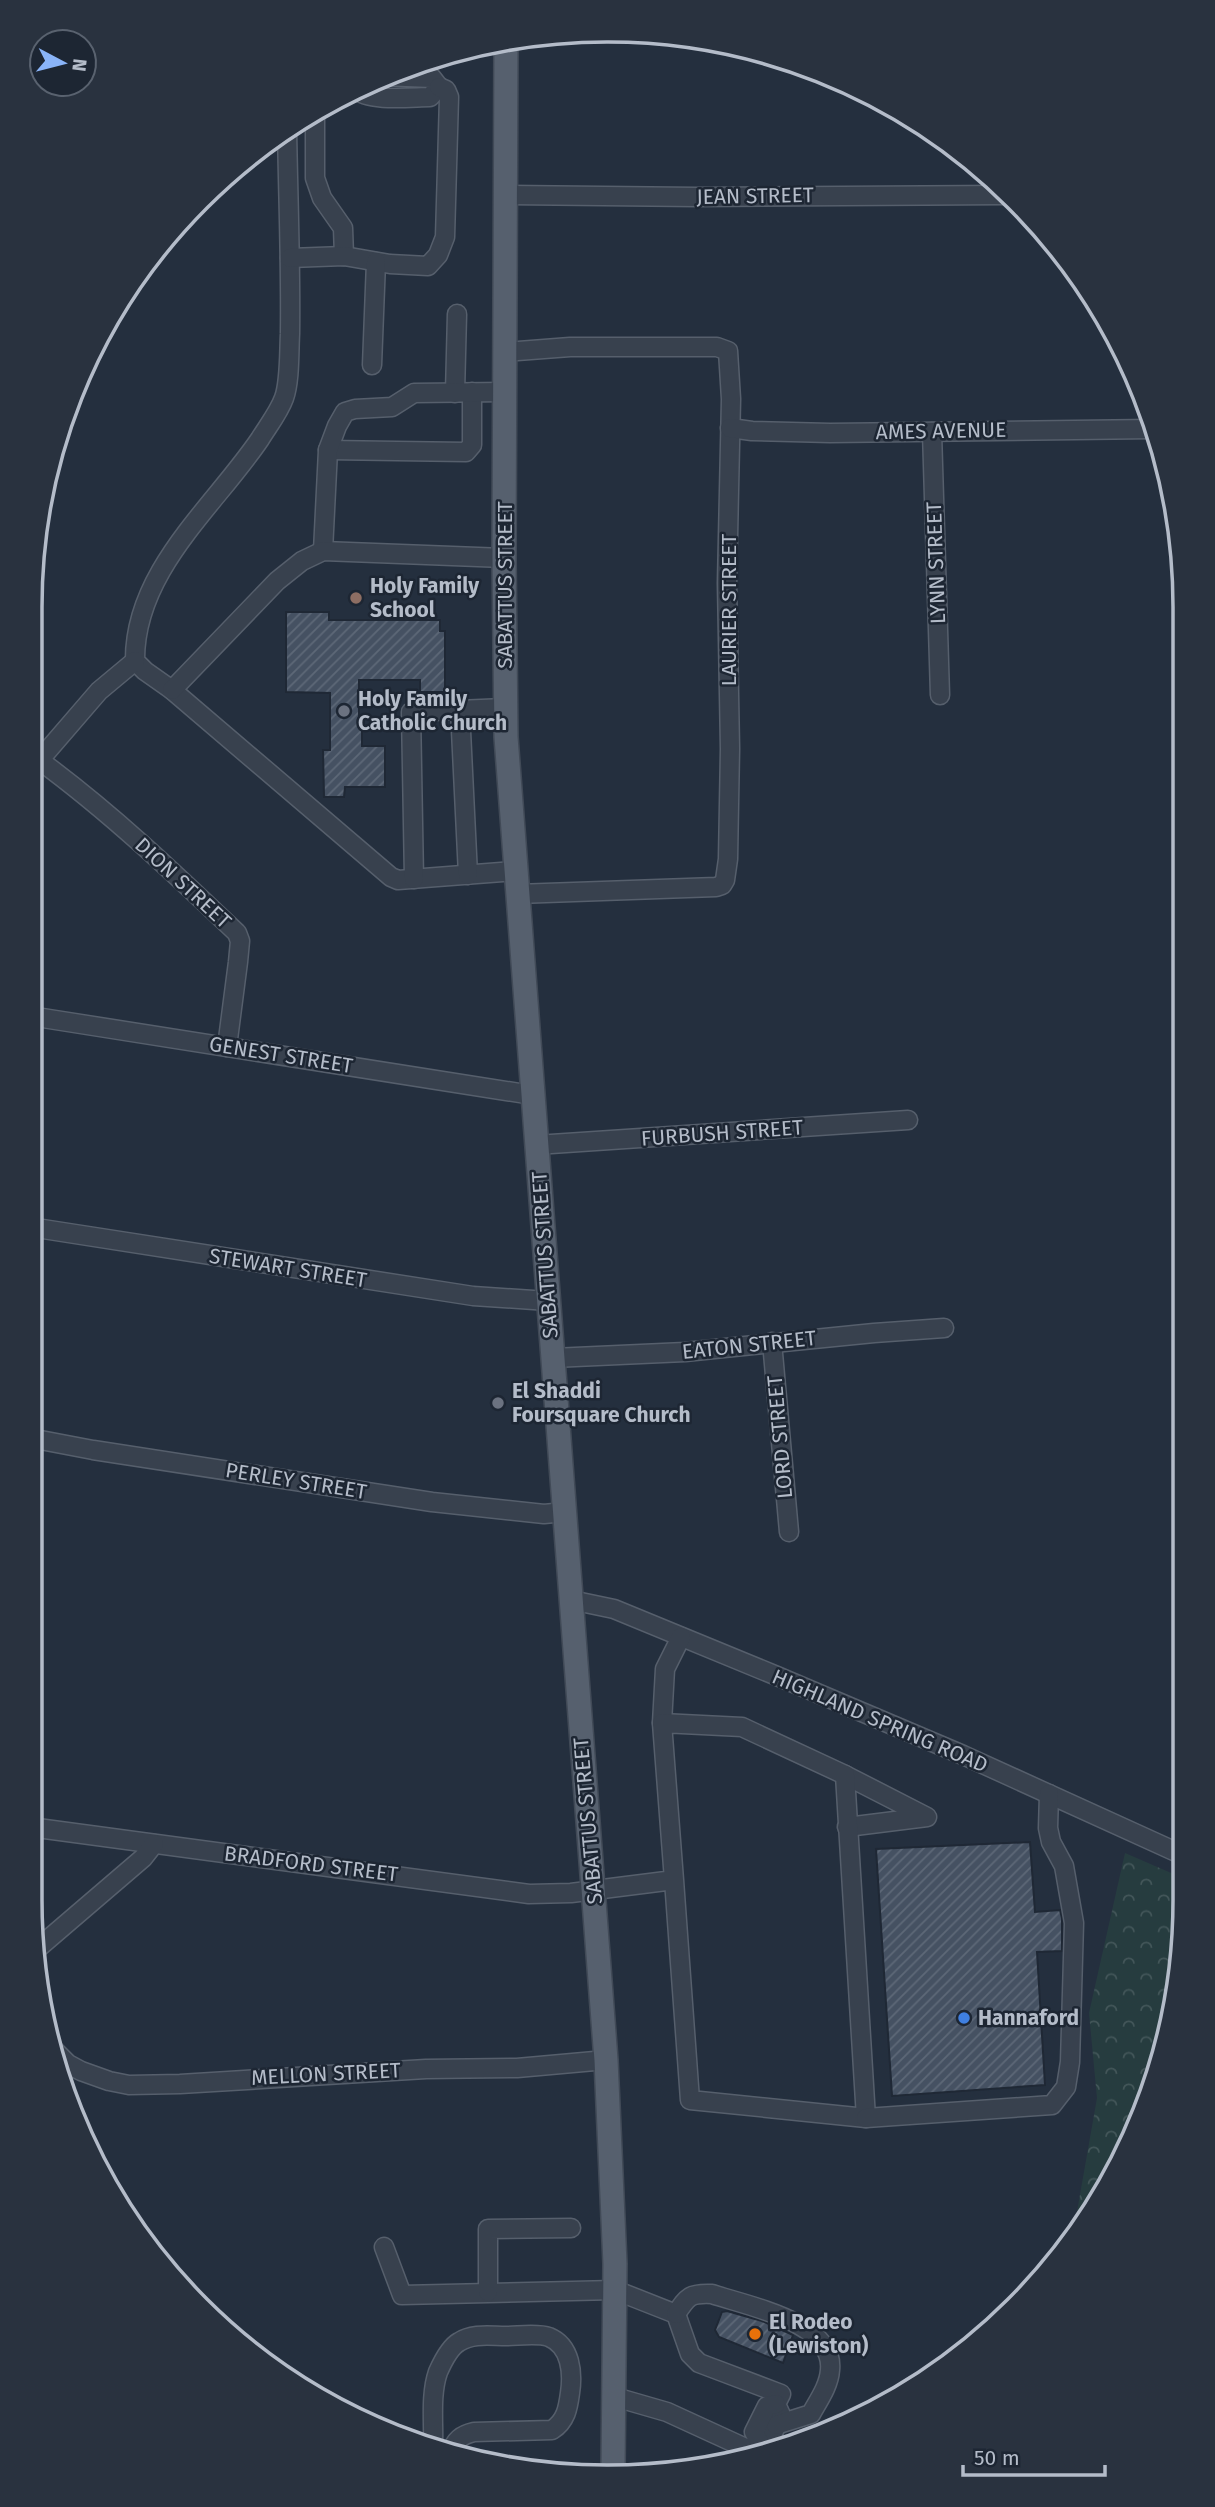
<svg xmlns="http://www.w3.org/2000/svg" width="1215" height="2507" font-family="'Fira Sans',sans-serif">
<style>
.forest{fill:url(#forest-crowns)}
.building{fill:url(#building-hatch);stroke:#1f2835;stroke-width:2}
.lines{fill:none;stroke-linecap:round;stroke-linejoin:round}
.minor-casing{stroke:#565f6c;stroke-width:21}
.major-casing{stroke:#414a57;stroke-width:26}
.minor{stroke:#38414e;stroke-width:18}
.major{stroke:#56606e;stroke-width:23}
.education-dot{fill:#8d6e63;stroke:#1d2633;stroke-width:2.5}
.worship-dot{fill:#6b7280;stroke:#1d2633;stroke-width:2.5}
.shop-dot{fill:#3f7fe0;stroke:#1d2633;stroke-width:2.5}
.food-dot{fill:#e8710a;stroke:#1d2633;stroke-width:2.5}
.labels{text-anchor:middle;stroke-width:5;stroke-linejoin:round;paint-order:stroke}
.street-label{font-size:21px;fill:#b4bcc9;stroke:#1d2633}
.poi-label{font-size:21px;font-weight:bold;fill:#b4bcc9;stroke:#1d2633;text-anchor:start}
.rim{fill:none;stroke:#b4bcc9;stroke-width:3.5}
</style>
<defs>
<pattern id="forest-crowns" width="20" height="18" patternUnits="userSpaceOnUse" patternTransform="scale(1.75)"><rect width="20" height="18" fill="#263c3f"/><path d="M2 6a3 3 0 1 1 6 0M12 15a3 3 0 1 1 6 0" fill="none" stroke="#435659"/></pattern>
<pattern id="building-hatch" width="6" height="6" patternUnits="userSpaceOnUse" patternTransform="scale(1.75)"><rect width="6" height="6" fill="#455162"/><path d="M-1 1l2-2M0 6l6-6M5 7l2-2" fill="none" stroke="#5d6877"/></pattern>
</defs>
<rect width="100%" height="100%" fill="#242f3e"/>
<!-- forest -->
<polygon class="forest" points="1125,1853 1185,1879 1185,1900 1174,2013 1141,2121 1088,2221 1072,2240 1097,2098 1089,2013"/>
<!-- building -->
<g class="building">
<polygon points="286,612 329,612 329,620 440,620 440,631 445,631 445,692 420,692 420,680 359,680 359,721 362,721 362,746 385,746 385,787 345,787 344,797 324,797 323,750 330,750 330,693 286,692"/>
<polygon points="1030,1842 1035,1912 1060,1910 1062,1918 1062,1951 1037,1952 1045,2085 892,2096 876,1849"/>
<polygon points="727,2311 762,2321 793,2335 783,2363 719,2337 715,2330 722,2312"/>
</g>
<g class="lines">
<!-- minor casing -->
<g class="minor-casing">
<g id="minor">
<path d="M 357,90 C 368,102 413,97 430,97 L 439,87 L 432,78 L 382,76"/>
<polyline points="315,112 315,178 322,198 343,228 344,256"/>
<path d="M 287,127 C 288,196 291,265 290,334 C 289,351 290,382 284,398 C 279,412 268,426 260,439 C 214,507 134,571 135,661 L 145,671 L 172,690 L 391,877 L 398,880 L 515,871"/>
<polyline points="505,195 698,197 1005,195"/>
<polyline points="290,258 344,256 390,264 428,266 438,255 445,237 449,97 446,90 439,87"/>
<polyline points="505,352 570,347 717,347 728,351 731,399 727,583 730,749 728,859 725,880 722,885 716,887 517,894"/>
<polyline points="372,365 376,262"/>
<polyline points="455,393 457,314"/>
<polyline points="730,428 752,431 830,433 1153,429"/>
<polyline points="932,432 940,695"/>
<polyline points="328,450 466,452 472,445 472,392"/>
<polyline points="323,551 328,450 337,426 345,412 355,409 392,407 414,393 505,392"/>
<polyline points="172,690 277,581 302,561 323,551 504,558"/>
<polyline points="460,710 468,875"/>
<path d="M 39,760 C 110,812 174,873 237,933 L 240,941 L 238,962 L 227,1047"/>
<polyline points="30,771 99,691 135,661"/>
<polyline points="414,879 411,712 505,708"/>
<polyline points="30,1016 532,1095"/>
<polyline points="536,1145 908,1120"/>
<polyline points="30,1227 473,1296 548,1301"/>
<polyline points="772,1342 789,1532"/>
<polyline points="553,1358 685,1352 874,1333 944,1328"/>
<polyline points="30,1438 93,1450 432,1502 544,1514 564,1512"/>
<polyline points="571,1600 614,1609 777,1676 963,1755 1185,1856"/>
<polyline points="662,1723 665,1669 681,1637"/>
<polyline points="845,1775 927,1817 847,1827"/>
<polyline points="30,1827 529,1894 571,1893 674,1880 690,2100 866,2118 845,1775 742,1727 662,1723 674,1880"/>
<polyline points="38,1948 143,1858 154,1844"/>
<polyline points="55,2051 68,2064 81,2071 109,2081 129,2085 180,2084 426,2069 517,2068 606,2060"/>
<polyline points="866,2118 1052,2105 1066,2087 1070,2062 1074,1923 1064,1866 1051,1842 1048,1828 1049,1794"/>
<polyline points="384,2247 402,2295 615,2290 676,2314 690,2354 699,2363 781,2394 776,2404 781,2415 770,2440 760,2443 756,2450"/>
<polyline points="488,2292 488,2229 571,2228"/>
<path d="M 676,2314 C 688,2296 690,2293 712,2294 C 747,2306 835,2322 830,2370 C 829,2386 818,2401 811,2414 L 776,2425"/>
<polyline points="615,2397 667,2412 752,2451"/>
<polyline points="760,2443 754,2432 767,2406 776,2404"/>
<path d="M 433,2447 C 434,2424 430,2395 438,2372 C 442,2363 450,2347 459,2342 C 473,2333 490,2336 506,2336 C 518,2336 538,2333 549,2337 C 571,2346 573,2373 570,2393 C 568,2408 566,2421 552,2430 L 474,2432 C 461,2435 455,2440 451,2453"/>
</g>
</g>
<!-- major casing -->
<g class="major-casing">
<polyline id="major" points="506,40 504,558 506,737 606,2060 615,2264 613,2470"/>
</g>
<!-- minor -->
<use href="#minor" class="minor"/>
<!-- major -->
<use href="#major" class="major"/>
</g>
<!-- markers -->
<circle class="education-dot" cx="356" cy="598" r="7"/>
<g class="worship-dot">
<circle cx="344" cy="711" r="7"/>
<circle cx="498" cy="1403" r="7"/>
</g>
<circle class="shop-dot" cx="964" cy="2018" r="7"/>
<circle class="food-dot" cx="755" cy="2334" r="7"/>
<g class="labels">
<!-- street labels -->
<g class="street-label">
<text transform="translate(755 196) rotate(-1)" y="7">JEAN STREET</text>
<text transform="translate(941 431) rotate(-1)" y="7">AMES AVENUE</text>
<text transform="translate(936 563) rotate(-92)" y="7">LYNN STREET</text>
<text transform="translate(505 585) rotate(-90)" y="7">SABATTUS STREET</text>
<text transform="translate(729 610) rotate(-90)" y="7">LAURIER STREET</text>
<text transform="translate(183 883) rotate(43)" y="7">DION STREET</text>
<text transform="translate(281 1055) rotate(9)" y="7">GENEST STREET</text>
<text transform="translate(722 1133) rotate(-4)" y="7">FURBUSH STREET</text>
<text transform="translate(545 1255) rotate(-94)" y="7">SABATTUS STREET</text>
<text transform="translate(288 1268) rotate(9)" y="7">STEWART STREET</text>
<text transform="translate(749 1345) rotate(-6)" y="7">EATON STREET</text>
<text transform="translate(780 1437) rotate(-95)" y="7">LORD STREET</text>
<text transform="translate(296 1481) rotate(9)" y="7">PERLEY STREET</text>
<text transform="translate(880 1721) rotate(23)" y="7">HIGHLAND SPRING ROAD</text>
<text transform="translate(588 1821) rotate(-95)" y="7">SABATTUS STREET</text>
<text transform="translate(311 1864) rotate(7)" y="7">BRADFORD STREET</text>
<text transform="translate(326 2074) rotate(-3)" y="7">MELLON STREET</text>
</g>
<!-- poi labels -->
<g class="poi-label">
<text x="370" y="593">Holy Family<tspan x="370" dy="24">School</tspan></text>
<text x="358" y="706">Holy Family<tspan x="358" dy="24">Catholic Church</tspan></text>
<text x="512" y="1398">El Shaddi<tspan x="512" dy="24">Foursquare Church</tspan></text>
<text x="978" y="2025">Hannaford</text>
<text x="769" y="2329">El Rodeo<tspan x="769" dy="24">(Lewiston)</tspan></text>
</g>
</g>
<!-- crop -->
<path d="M0 0H1215V2507H0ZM607 42H608A565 565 0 0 1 1173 607V1900A565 565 0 0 1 608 2465H607A565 565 0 0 1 42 1900V607A565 565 0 0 1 607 42Z" fill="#29323f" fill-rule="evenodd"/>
<path class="rim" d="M607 42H608A565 565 0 0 1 1173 607V1900A565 565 0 0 1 608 2465H607A565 565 0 0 1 42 1900V607A565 565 0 0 1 607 42Z"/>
<!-- north arrow -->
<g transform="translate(63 63) rotate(97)"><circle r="33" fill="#1d2633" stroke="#59626f" stroke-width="2"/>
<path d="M0-5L12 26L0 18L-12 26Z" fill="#8ab4f8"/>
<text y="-10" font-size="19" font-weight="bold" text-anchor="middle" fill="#b4bcc9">N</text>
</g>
<!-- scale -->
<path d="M963 2465v10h142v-10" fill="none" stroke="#b4bcc9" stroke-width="3.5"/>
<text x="974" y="2465" font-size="21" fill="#b4bcc9" stroke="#1d2633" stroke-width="5" paint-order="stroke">50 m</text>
</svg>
